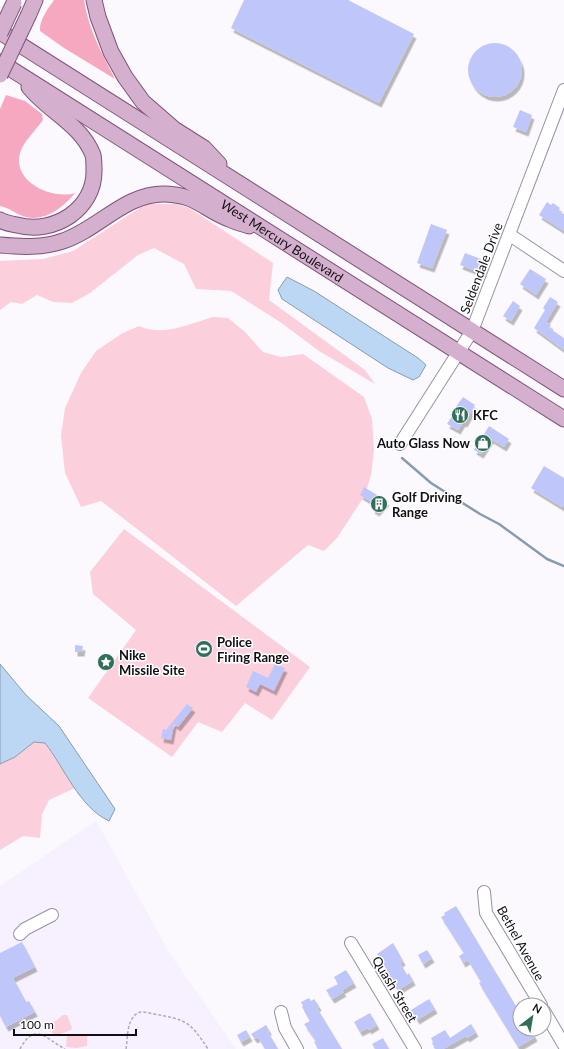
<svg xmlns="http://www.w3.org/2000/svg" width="564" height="1049" font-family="Lato,sans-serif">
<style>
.built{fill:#f6f0ff}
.green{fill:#fccfdc}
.forest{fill:#f7a8c1}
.water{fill:#bcd7f3;stroke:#889bb0}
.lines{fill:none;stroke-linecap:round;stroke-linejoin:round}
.stream{stroke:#889bb0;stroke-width:2.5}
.building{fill:#bec6fa;filter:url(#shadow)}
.minor-casing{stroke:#9891a2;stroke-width:14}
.major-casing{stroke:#7d5478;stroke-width:17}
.path{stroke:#aeacb0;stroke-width:1.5;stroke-dasharray:3 2;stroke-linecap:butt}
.minor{stroke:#fff;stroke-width:12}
.major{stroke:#d4afce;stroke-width:15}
.major-bridge-casing{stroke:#7d5478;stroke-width:17;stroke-linecap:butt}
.major-bridge{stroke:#d4afce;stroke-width:15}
.labels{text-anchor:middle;stroke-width:3;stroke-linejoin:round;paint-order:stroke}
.street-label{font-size:13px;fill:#100e13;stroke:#fff}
.poi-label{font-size:13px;font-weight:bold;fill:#100e13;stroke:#fff;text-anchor:start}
</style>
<defs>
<filter id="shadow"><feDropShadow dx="2.5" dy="4.5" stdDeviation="0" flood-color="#0004"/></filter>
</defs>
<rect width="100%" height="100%" fill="#fbf9fd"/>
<!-- built -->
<polygon class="built" points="96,821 170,954 236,1049 0,1049 0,886"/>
<!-- green -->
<g class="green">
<polygon points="146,204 177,204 189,208 273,263 269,300 365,370 375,384 319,351 280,322 231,291 196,289 184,264 154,248 138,255 90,293 72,303 53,302 37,295 22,304 11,302 0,310 0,261 43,259 73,251"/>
<path d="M 213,317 L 228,318 L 245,332 L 263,352 L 281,357 L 303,354 L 364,397 L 372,419 L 374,450 L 371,475 L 365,495 L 337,538 L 324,551 L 308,545 L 236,606 L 101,501 L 81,507 L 65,473 L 61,436 L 65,408 L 81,373 L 96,351 L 121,334 L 139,326 C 162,337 189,324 213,317 Z"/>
<polygon points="124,529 310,667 272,720 245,703 222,732 198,722 172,757 88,698 136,630 93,594 90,572"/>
<polygon points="34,742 45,743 75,788 49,800 42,814 40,838 23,836 0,850 0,764 15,757"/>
<polygon points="63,1015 67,1015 72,1028 71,1030 55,1036 51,1031 53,1023"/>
<polygon points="87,1035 87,1046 77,1048 66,1047 67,1036"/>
</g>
<!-- forest -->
<g class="forest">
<path d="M 54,0 L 84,0 C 88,28 102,54 115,79 L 64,48 L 40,31 C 39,20 48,9 54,0 Z"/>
<path d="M 6,95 L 25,101 L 42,114 L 43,120 C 36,130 23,142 20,153 C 12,182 52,200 75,193 C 65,206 45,222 26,217 C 17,215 10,208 0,206 L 0,109 Z"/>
</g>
<!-- water -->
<g class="water">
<polygon points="287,277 314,291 418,358 426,365 419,377 413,380 388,368 282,299 278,290"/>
<path d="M 0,664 L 26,695 L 59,726 L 115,809 L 109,821 C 79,807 64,767 45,743 L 34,742 L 15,757 L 0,764 Z"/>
</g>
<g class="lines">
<!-- stream -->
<polyline class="stream" points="402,458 431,483 480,514 499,524 547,559 564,566"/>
</g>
<!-- building -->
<g class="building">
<polygon points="244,0 348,0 414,34 379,103 231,28"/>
<circle cx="495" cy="70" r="27"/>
<polygon points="520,110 532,115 526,132 513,127"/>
<polygon points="547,202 551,205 553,203 560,208 558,211 564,214 564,231 539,215"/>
<polygon points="431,224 447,230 432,268 417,263"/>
<polygon points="465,253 481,259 476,271 460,265"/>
<polygon points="530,269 546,279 536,295 520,284"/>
<polygon points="550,297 558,302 546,322 551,325 549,328 564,338 564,350 534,328 545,310 543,308"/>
<polygon points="513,301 520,306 511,321 503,316"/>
<polygon points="463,397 475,405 465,423 463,422 458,430 447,424 452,416 450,415"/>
<polygon points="489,426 509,439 504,447 491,439 481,454 474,450"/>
<polygon points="544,466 564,478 564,504 562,507 531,488"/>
<polygon points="364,487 387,501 377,512 372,509 375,504 360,495"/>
<polygon points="75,645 83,646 82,652 75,652"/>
<polygon points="275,664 285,668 274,691 260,684 256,692 246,687 253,671 268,678"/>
<polygon points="187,704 193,708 178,727 174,724 171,740 161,738 163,729 166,730"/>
<polygon points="456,906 520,1013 520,1029 531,1029 535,1037 518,1047 479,983 481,982 468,960 463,963 459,956 464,953 441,917 445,915 444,913"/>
<polygon points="22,942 35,967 13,978 26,1002 29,1001 35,1012 6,1027 0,1016 0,953"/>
<polygon points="393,943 403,961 400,963 407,975 409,973 413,981 398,990 387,975 389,974 377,954"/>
<polygon points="427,950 432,958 423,964 418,955"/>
<polygon points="346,970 354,983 342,990 344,992 332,999 326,990 338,984 334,977"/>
<polygon points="309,998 311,1001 314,999 319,1006 317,1008 342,1049 318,1049 314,1042 316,1041 304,1024 310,1021 302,1007 303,1006 301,1002"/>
<polygon points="429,999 435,1009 417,1020 411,1010"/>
<polygon points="370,1013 377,1025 369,1030 368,1028 360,1032 354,1022"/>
<polygon points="471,1024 476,1032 467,1038 466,1036 443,1049 435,1049 432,1043 433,1042 431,1038 445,1030 450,1038"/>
<polygon points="266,1025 269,1030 268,1032 278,1049 265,1049 258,1037 255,1039 251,1034"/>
<polygon points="246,1030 250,1037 241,1042 237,1035"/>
<polygon points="383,1038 389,1049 375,1049 372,1044"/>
</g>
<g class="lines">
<!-- minor casing -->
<g class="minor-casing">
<g id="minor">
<polyline points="510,235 564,271"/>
<polyline points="400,444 472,331 564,90"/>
<polyline points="484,892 486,913 541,1005"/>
<polyline points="20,934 25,929 52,915"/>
<polyline points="351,943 415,1049"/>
<polyline points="544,1011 564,1045"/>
<polyline points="281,1012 285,1028 297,1049"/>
</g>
</g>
<!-- major casing -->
<g class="major-casing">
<g id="major">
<polyline points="94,0 98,17 111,52 125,77 143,102 174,129 204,148 219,164"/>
<polyline points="29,14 35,0"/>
<polyline points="0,32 564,389"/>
<path id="s1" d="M 0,62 L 564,419"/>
<path d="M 0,220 C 5,223 12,224 17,225 C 54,235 95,209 94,170 C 94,165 94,159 93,155 C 81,124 49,112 29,87"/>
<path d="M 0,245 C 21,247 43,248 63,241 C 99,229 125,193 165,194 C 197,195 203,209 229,219 C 236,222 243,224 249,226"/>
</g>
</g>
<!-- path -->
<g class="path">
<path d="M 20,1049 C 35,1021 46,1039 65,1049"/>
<path d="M 126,1049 C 128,1038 126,1023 136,1014 C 141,1010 148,1013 154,1014 C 186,1020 189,1020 208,1049"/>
</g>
<!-- minor -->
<use href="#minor" class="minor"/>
<!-- major -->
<use href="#major" class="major"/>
<!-- major-bridge casing -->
<g class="major-bridge-casing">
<g id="major-bridge">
<polyline points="0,33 14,3"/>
<polyline points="0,75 29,14"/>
</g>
</g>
<!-- major-bridge -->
<use href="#major-bridge" class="major-bridge"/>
</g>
<!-- icons -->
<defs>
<g id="restaurant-disc" transform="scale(0.9)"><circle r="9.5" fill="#326f5a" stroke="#fff"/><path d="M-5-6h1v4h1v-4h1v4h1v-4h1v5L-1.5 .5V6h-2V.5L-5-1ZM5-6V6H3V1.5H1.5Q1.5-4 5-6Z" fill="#fff"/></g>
<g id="shop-disc" transform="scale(0.9)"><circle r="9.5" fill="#326f5a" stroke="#fff"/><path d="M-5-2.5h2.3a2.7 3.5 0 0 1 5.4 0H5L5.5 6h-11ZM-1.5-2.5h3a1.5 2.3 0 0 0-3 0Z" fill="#fff"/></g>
<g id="building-disc" transform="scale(0.9)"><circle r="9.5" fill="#326f5a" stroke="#fff"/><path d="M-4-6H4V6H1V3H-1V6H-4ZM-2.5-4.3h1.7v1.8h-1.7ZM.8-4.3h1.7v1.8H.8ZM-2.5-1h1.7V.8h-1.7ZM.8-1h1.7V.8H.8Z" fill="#fff"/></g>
<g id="stadium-disc" transform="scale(0.9)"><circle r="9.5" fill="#326f5a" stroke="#fff"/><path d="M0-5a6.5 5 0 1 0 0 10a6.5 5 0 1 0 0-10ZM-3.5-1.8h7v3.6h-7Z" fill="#fff"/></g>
<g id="sight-disc" transform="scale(0.9)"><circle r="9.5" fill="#326f5a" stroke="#fff"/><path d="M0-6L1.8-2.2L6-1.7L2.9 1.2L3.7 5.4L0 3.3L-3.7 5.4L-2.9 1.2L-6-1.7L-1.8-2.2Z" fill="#fff"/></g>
</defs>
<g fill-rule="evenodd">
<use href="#restaurant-disc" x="460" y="415"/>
<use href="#shop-disc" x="483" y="443"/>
<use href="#building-disc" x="379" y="504"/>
<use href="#stadium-disc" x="204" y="649"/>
<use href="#sight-disc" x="106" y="662"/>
</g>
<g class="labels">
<!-- street labels -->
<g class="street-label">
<text dy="5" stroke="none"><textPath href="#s1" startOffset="334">West Mercury Boulevard</textPath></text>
<text transform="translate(481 268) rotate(-69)" y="5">Seldendale Drive</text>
<text transform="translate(521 943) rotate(61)" y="5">Bethel Avenue</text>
<text transform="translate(395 989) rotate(59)" y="5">Quash Street</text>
</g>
<!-- poi labels -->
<g class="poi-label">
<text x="473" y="420">KFC</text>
<text x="470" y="448" text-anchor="end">Auto Glass Now</text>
<text x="392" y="502">Golf Driving<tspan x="392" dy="15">Range</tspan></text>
<text x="217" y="647">Police<tspan x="217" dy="15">Firing Range</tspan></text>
<text x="119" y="660">Nike<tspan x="119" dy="15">Missile Site</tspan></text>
</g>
</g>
<!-- north arrow -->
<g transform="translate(532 1017) rotate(31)"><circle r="19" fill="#ffffff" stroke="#9f9fa1"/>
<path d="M0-3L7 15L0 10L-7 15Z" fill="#326f5a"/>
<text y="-6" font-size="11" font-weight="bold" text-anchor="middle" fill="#100e13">N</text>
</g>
<!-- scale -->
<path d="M14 1029v6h122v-6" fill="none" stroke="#100e13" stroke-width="2"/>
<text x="20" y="1029" font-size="12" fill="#100e13" stroke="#ffffff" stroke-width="3" paint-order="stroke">100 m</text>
</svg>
